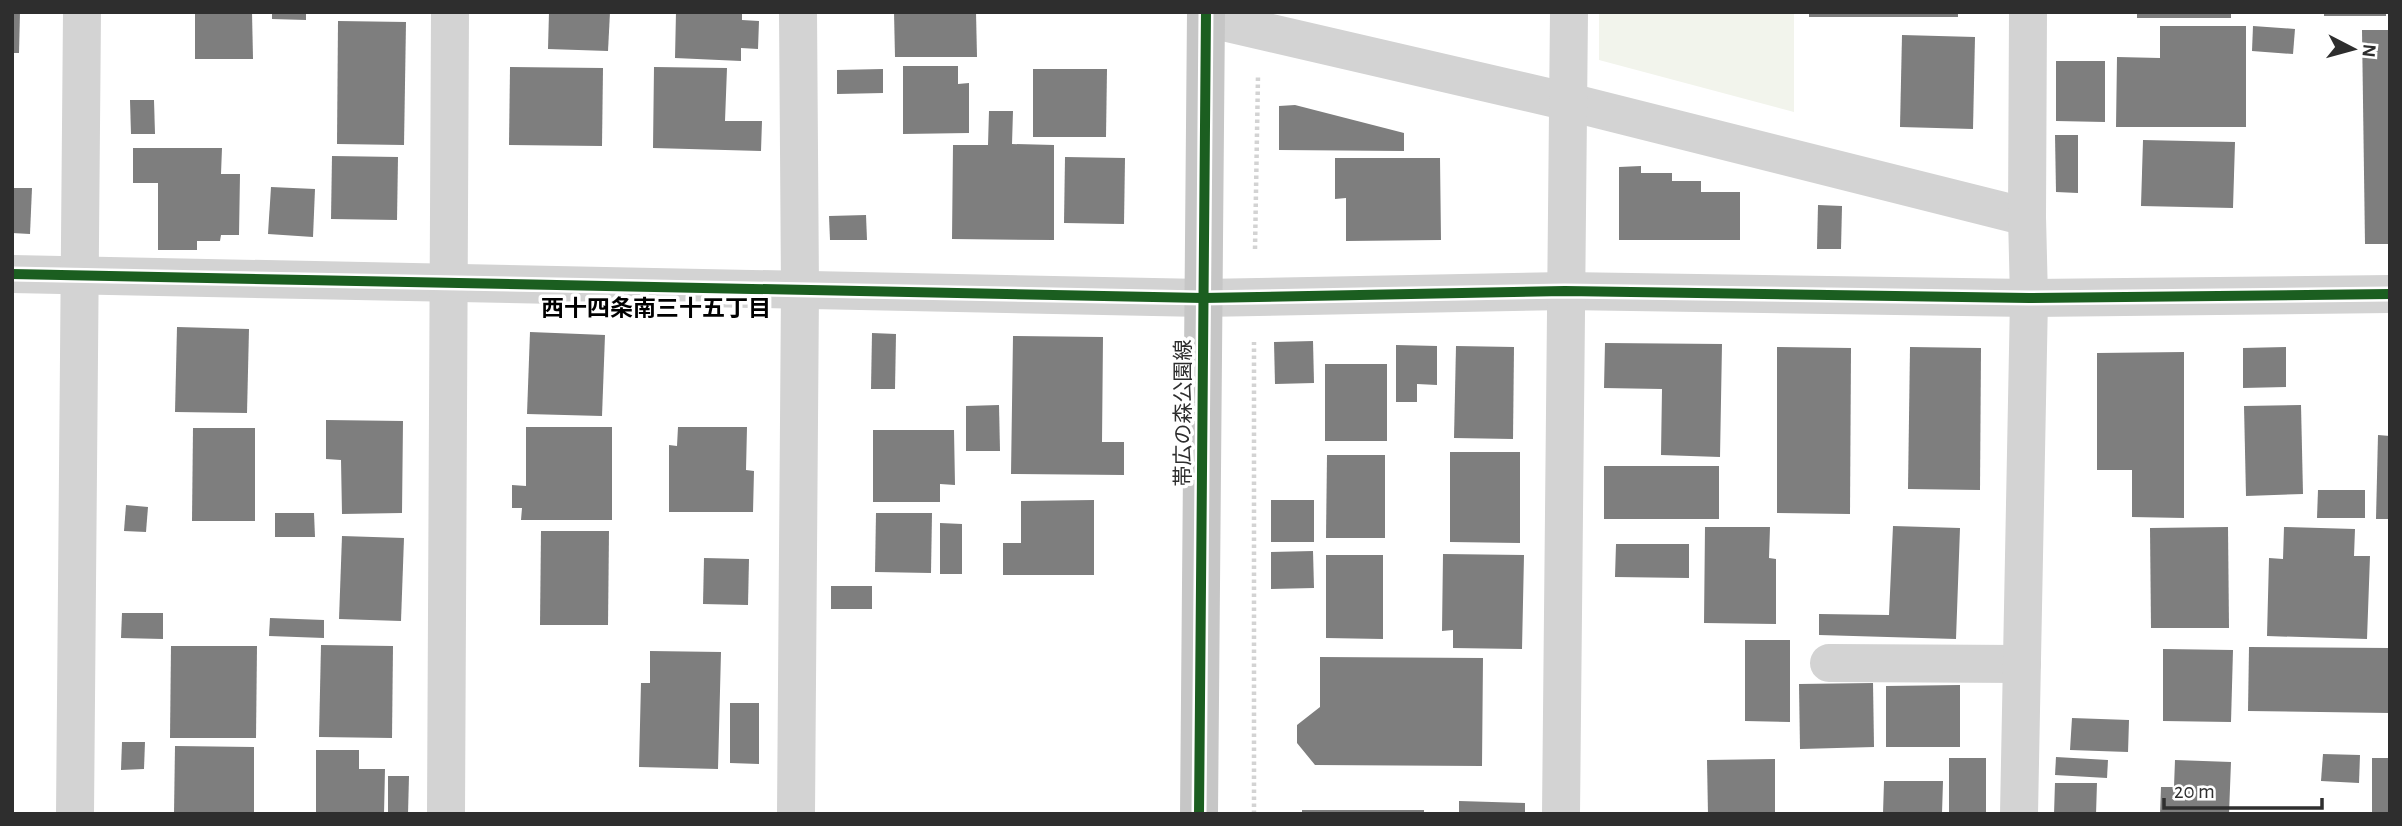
<svg xmlns="http://www.w3.org/2000/svg" width="2402" height="826" font-family="'Alegreya Sans','Noto Sans JP',sans-serif">
<style>
.green{fill:#f2f4ec}
.building{fill:#7e7e7e}
.lines{fill:none;stroke-linecap:round;stroke-linejoin:round}
.path{stroke:#d3d3d3;stroke-width:4.5;stroke-dasharray:3.5 3.5;stroke-linecap:butt}
.minor{stroke:#d3d3d3;stroke-width:38}
.major{stroke:#c6c6c6;stroke-width:38}
.cycleway-casing{stroke:#fff;stroke-width:15}
.cycleway{stroke:#1b5e20;stroke-width:10}
.labels{text-anchor:middle;stroke-width:7;stroke-linejoin:round;paint-order:stroke}
.street-label{font-size:21px;fill:#2e2e2e;stroke:#fff}
.neighbourhood-label{font-size:23px;font-weight:bold;fill:#000;stroke:#fff}
</style>
<rect width="100%" height="100%" fill="#fff"/>
<!-- green -->
<polygon class="green" points="1599,12 1794,12 1794,112 1599,60"/>
<!-- building -->
<g class="building">
<polygon points="12,12 20,12 19,53 12,53"/>
<polygon points="195,12 252,12 253,59 195,59"/>
<polygon points="272,12 306,12 306,20 272,19"/>
<polygon points="549,12 610,12 608,51 548,49"/>
<polygon points="676,12 742,12 742,20 759,21 758,49 741,48 741,61 675,58"/>
<polygon points="894,12 976,12 977,57 895,57"/>
<rect x="1809" y="12" width="149" height="5"/>
<rect x="2137" y="12" width="94" height="6"/>
<rect x="2324" y="12" width="62" height="4"/>
<polygon points="338,21 406,22 404,145 337,144"/>
<polygon points="2160,26 2246,26 2246,127 2116,127 2117,57 2160,58"/>
<polygon points="2253,26 2295,29 2293,54 2252,51"/>
<polygon points="2362,30 2390,30 2390,244 2365,244"/>
<polygon points="1902,35 1975,37 1973,129 1900,127"/>
<polygon points="2056,61 2105,61 2105,122 2056,121"/>
<polygon points="903,66 958,66 958,84 969,83 969,133 903,134"/>
<polygon points="510,67 603,68 602,146 509,145"/>
<polygon points="654,67 727,68 725,121 762,121 761,151 653,148"/>
<polygon points="883,69 883,93 837,94 837,70"/>
<polygon points="1033,69 1107,69 1106,137 1033,137"/>
<polygon points="130,100 154,100 155,134 131,134"/>
<polygon points="1295,105 1404,133 1404,151 1279,150 1279,106"/>
<polygon points="989,111 1013,111 1012,144 1054,145 1054,240 952,239 953,145 988,145"/>
<polygon points="2055,135 2078,135 2078,193 2056,192"/>
<polygon points="2143,140 2235,142 2233,208 2141,206"/>
<polygon points="133,148 222,148 221,174 240,174 239,235 221,235 220,241 197,241 197,250 158,250 158,183 133,183"/>
<polygon points="332,156 398,157 397,220 331,219"/>
<polygon points="1065,157 1125,158 1124,224 1064,223"/>
<polygon points="1335,158 1440,158 1441,240 1346,241 1346,198 1335,199"/>
<polygon points="1641,166 1641,173 1672,173 1672,181 1701,181 1701,192 1740,192 1740,240 1619,240 1619,167"/>
<polygon points="271,187 315,189 313,237 268,234"/>
<polygon points="12,188 32,188 30,234 12,233"/>
<polygon points="1818,205 1842,206 1841,249 1817,249"/>
<polygon points="866,215 867,240 830,240 829,216"/>
<polygon points="177,327 249,329 247,413 175,412"/>
<polygon points="530,332 605,335 602,416 527,414"/>
<polygon points="872,333 896,334 895,389 871,389"/>
<polygon points="1013,336 1103,337 1102,442 1124,442 1124,475 1011,474"/>
<polygon points="1313,341 1314,383 1275,384 1274,342"/>
<polygon points="1605,343 1722,344 1720,457 1661,455 1662,389 1604,388"/>
<polygon points="1396,345 1437,346 1437,385 1417,384 1417,402 1396,402"/>
<polygon points="1456,346 1514,347 1513,439 1454,438"/>
<polygon points="1777,347 1851,348 1850,514 1777,513"/>
<polygon points="1910,347 1981,348 1980,490 1908,489"/>
<polygon points="2286,347 2286,387 2243,388 2243,348"/>
<polygon points="2184,352 2184,518 2132,517 2132,470 2097,470 2097,353"/>
<rect x="1325" y="364" width="62" height="77"/>
<polygon points="999,405 1000,451 966,451 966,406"/>
<polygon points="2301,405 2303,494 2246,496 2244,406"/>
<polygon points="326,420 403,421 402,513 342,514 341,460 326,459"/>
<polygon points="526,427 612,427 612,520 521,520 522,508 512,508 512,485 526,486"/>
<polygon points="678,427 747,427 746,470 754,471 753,512 669,512 669,445 677,446"/>
<polygon points="193,428 255,428 255,521 192,521"/>
<polygon points="873,430 954,430 955,485 940,484 940,502 873,502"/>
<polygon points="2378,435 2390,436 2390,519 2376,519"/>
<polygon points="1450,452 1520,452 1520,543 1450,542"/>
<polygon points="1327,455 1385,455 1385,538 1326,538"/>
<rect x="1604" y="466" width="115" height="53"/>
<polygon points="2318,490 2365,490 2365,518 2317,518"/>
<polygon points="1094,500 1094,575 1003,575 1003,543 1021,543 1021,501"/>
<rect x="1271" y="500" width="43" height="42"/>
<polygon points="126,505 148,507 146,532 124,531"/>
<polygon points="275,513 314,513 315,537 275,537"/>
<polygon points="876,513 932,513 931,573 875,572"/>
<polygon points="940,523 962,524 962,574 940,574"/>
<polygon points="1893,526 1960,528 1956,639 1819,635 1819,614 1889,615"/>
<polygon points="1705,527 1770,527 1769,558 1776,559 1776,624 1704,623"/>
<polygon points="2228,527 2229,628 2151,628 2150,528"/>
<polygon points="2284,527 2355,529 2354,556 2370,556 2367,639 2267,636 2269,558 2283,559"/>
<polygon points="541,531 609,531 608,625 540,625"/>
<polygon points="342,536 404,538 401,621 339,619"/>
<polygon points="1616,544 1689,544 1689,578 1615,577"/>
<polygon points="1313,551 1314,588 1271,589 1271,552"/>
<polygon points="1443,554 1524,555 1522,649 1453,648 1453,630 1442,631"/>
<polygon points="1326,555 1383,555 1383,639 1326,638"/>
<polygon points="704,558 749,559 748,605 703,604"/>
<rect x="831" y="586" width="41" height="23"/>
<polygon points="122,613 163,613 163,639 121,638"/>
<polygon points="270,618 324,620 324,638 269,636"/>
<polygon points="1745,640 1790,640 1790,722 1745,721"/>
<polygon points="321,645 393,646 392,738 319,737"/>
<polygon points="171,646 257,646 256,738 170,738"/>
<polygon points="2249,647 2390,648 2390,713 2248,711"/>
<polygon points="2163,649 2233,650 2231,722 2163,721"/>
<polygon points="650,651 721,652 718,769 639,767 641,683 650,683"/>
<polygon points="1320,657 1483,658 1482,766 1315,765 1297,743 1297,725 1320,707"/>
<polygon points="1873,683 1874,747 1800,749 1799,684"/>
<polygon points="1960,685 1960,747 1886,747 1886,686"/>
<polygon points="730,703 759,703 759,764 730,763"/>
<polygon points="2072,718 2129,720 2128,752 2070,750"/>
<polygon points="122,742 145,742 144,769 121,770"/>
<polygon points="175,746 254,747 254,814 174,814"/>
<polygon points="316,750 359,750 359,769 385,769 384,814 316,814"/>
<polygon points="2323,754 2360,755 2359,783 2321,781"/>
<polygon points="2056,757 2108,760 2107,778 2055,775"/>
<rect x="1949" y="758" width="37" height="56"/>
<rect x="2372" y="758" width="18" height="56"/>
<polygon points="1775,759 1775,814 1708,814 1707,760"/>
<polygon points="2175,760 2231,762 2229,814 2160,814 2161,787 2174,787"/>
<polygon points="388,776 409,776 408,814 388,814"/>
<polygon points="1884,781 1943,781 1942,814 1883,814"/>
<polygon points="2055,783 2097,783 2096,814 2054,814"/>
<polygon points="1459,801 1525,803 1525,814 1459,814"/>
<rect x="1302" y="810" width="122" height="4"/>
</g>
<g class="lines">
<!-- path -->
<g class="path">
<polyline points="1255,249 1258,76"/>
<polyline points="1254,814 1254,342"/>
</g>
<!-- minor -->
<g class="minor">
<polyline points="1206,18 1569,102 2027,217"/>
<polyline points="12,274 1203,298 1565,291 2029,298 2390,294"/>
<polyline points="1829,663 2022,664"/>
<polyline points="75,814 82,12"/>
<polyline points="446,814 450,12"/>
<polyline points="796,814 800,290 798,12"/>
<polyline points="1561,814 1569,12"/>
<polyline points="2019,814 2029,298 2027,217 2028,12"/>
</g>
<!-- major -->
<polyline class="major" points="1199,814 1206,12"/>
<!-- cycleway casing -->
<g class="cycleway-casing">
<g id="cycleway">
<polyline points="12,274 1203,298 1565,291 2029,298 2390,294"/>
<polyline points="1199,814 1206,12"/>
</g>
</g>
<!-- cycleway -->
<use href="#cycleway" class="cycleway"/>
</g>
<g class="labels">
<!-- street labels -->
<g class="street-label">
<text transform="translate(1183 413) rotate(-90)" y="7">帯広の森公園線</text>
</g>
<!-- neighbourhood labels -->
<g class="neighbourhood-label">
<text x="656" y="316">西十四条南三十五丁目</text>
</g>
</g>
<!-- border -->
<rect width="2402" height="826" fill="none" stroke="#2e2e2e" stroke-width="28"/>
<!-- north arrow -->
<g transform="translate(2353 49) rotate(96)" stroke="#ffffff" stroke-width="5" paint-order="stroke">
<path d="M0-5L12 26L0 18L-12 26Z" fill="#2e2e2e"/>
<text y="-10" font-size="19" font-weight="bold" text-anchor="middle" fill="#2e2e2e">N</text>
</g>
<!-- scale -->
<path d="M2164 798v10h158v-10" fill="none" stroke="#2e2e2e" stroke-width="3.5"/>
<text x="2174" y="798" font-size="21" fill="#2e2e2e" stroke="#ffffff" stroke-width="5" paint-order="stroke">20 m</text>
</svg>
